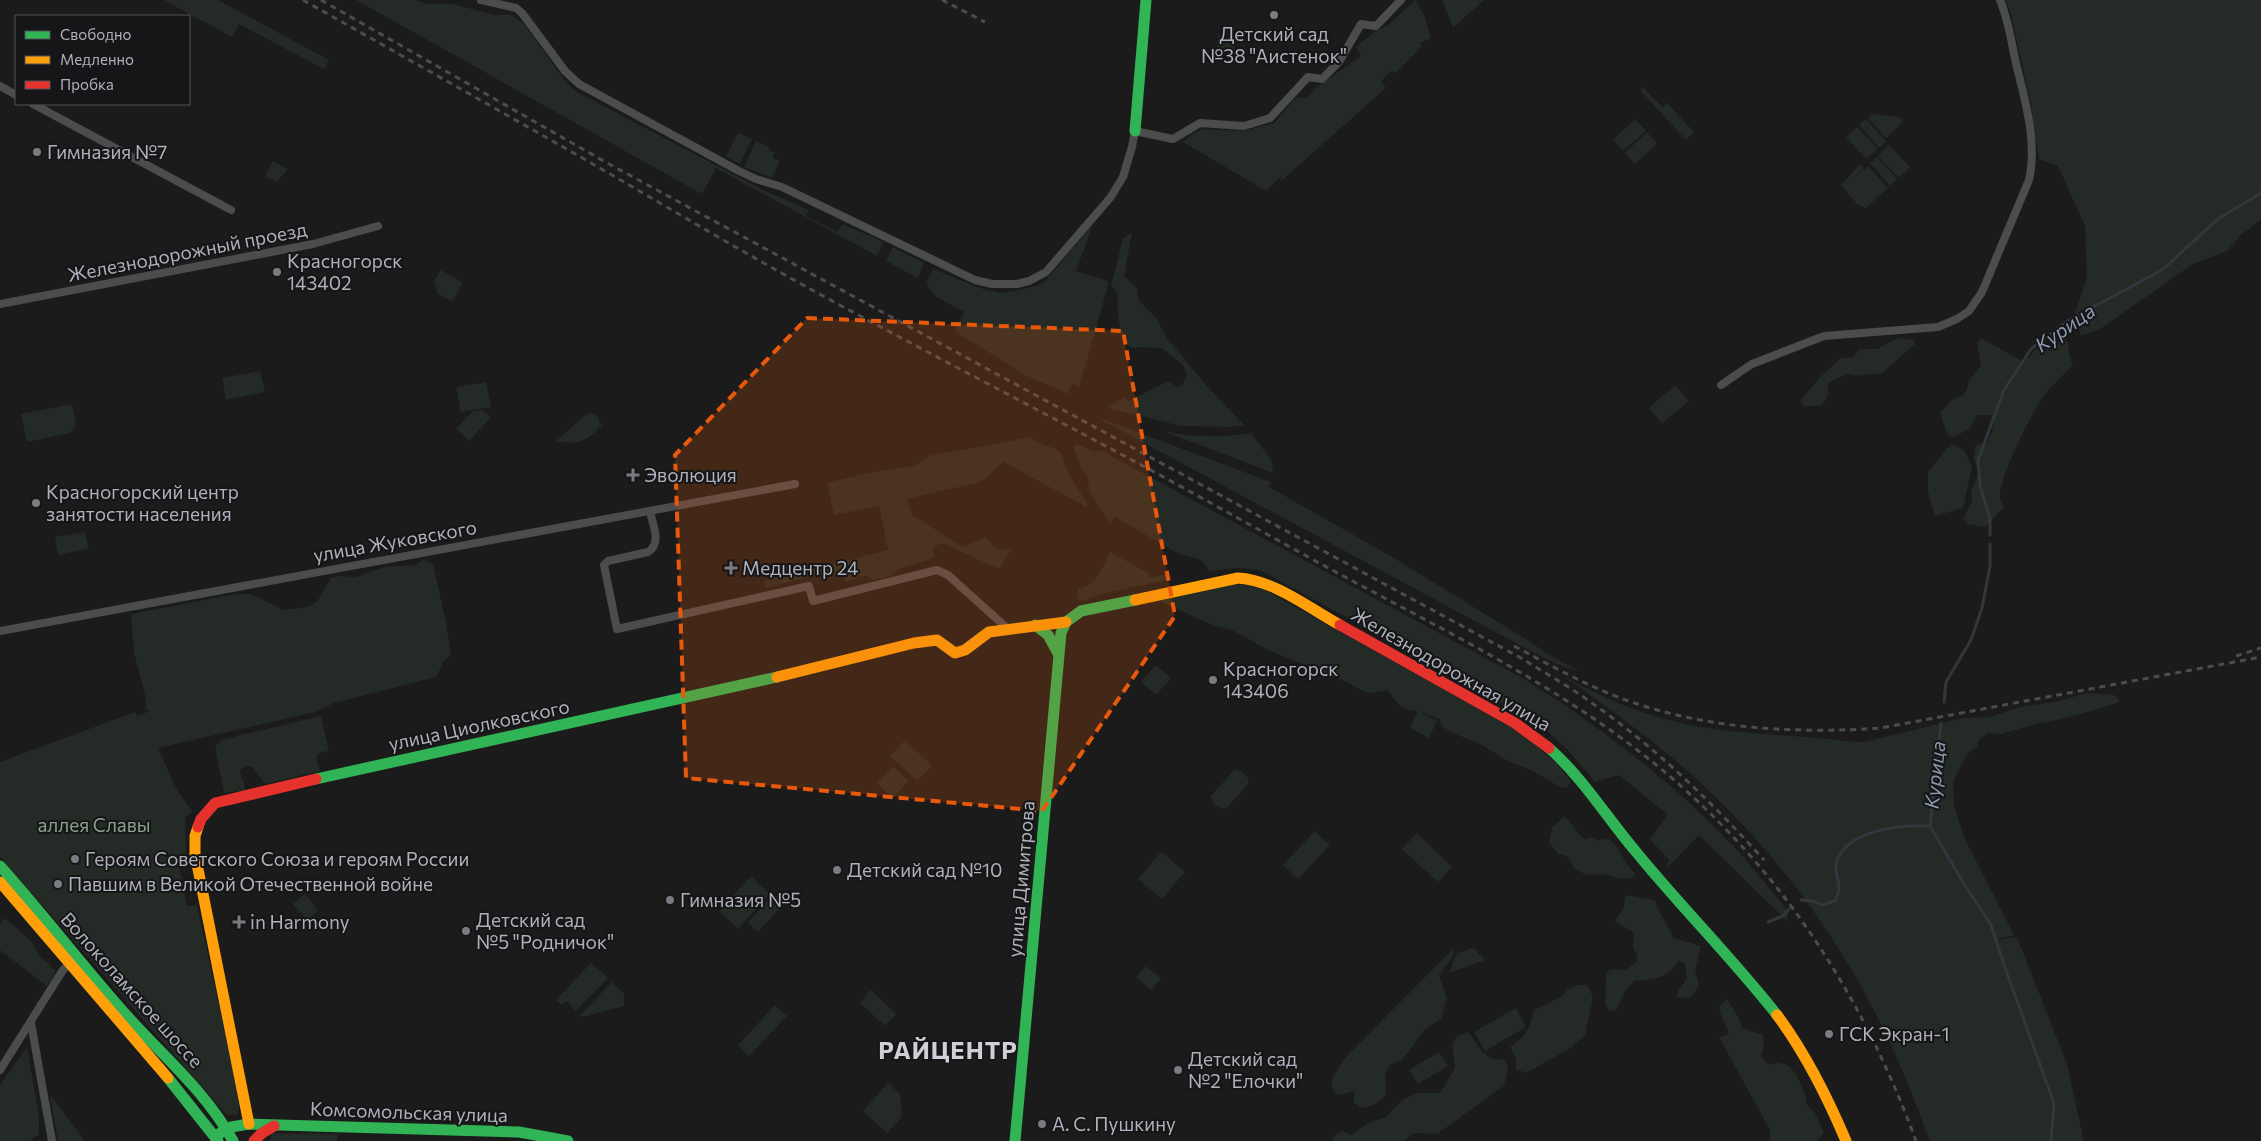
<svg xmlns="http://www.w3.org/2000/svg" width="2261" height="1141" font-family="Commissioner,sans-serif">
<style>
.green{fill:#242a25}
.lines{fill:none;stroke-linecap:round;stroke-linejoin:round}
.stream{stroke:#32373e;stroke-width:3}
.street{stroke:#4b4c4e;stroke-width:8}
.fast{stroke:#30b455;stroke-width:11}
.slow{stroke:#ff9f0a;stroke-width:11}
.jam{stroke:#e5322d;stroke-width:11}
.rail{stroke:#4c4c4f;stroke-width:3;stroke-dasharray:6 5;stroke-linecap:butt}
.marked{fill:#e8590c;fill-opacity:0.2;stroke:#e8590c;stroke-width:4;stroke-dasharray:10 6;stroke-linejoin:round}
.poi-dot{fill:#7b7c82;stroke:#161517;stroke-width:2}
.labels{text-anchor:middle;stroke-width:4;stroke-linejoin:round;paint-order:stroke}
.poi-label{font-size:19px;fill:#aeb1ba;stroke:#161517;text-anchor:start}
.street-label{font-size:19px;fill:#aeb1ba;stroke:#161517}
.park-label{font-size:19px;fill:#88a38c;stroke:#161517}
.water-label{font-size:20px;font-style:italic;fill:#8a9bb1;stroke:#161517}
.district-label{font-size:24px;font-weight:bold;letter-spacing:1px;fill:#cfd0d7;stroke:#161517}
</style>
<rect width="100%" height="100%" fill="#1b1b1b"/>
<!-- green -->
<g class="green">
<polygon points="164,0 218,0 329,60 324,69 239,24 232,37"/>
<polygon points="356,0 416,0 427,4 453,4 494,15 508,14 515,17 525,25 564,80 575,91 761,189 809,210 806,216 837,232 842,224 884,242 877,256 716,168 702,194"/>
<polygon points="1415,0 1424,15 1431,38 1420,43 1422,46 1396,73 1391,71 1381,81 1386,88 1280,182 1282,175 1266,191 1183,142 1192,134 1203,129 1245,131 1274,123 1296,97 1306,98 1317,87 1361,56 1356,47 1375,31 1387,26"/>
<polygon points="1442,0 1484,0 1453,28"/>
<polygon points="2005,0 2261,0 2261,220 2242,234 2227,251 2193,264 2100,329 2081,336 2075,313 2087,278 2085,226 2058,166 2039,159 2031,105 2011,14"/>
<polygon points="1218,34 1241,52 1241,56 1217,54"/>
<polygon points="1643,87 1662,107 1667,103 1694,132 1686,140 1640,90"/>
<polygon points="1872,114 1899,117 1903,122 1886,138 1868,118"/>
<polygon points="1635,119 1646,131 1623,151 1613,140"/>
<polygon points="1866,119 1886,141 1879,148 1859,125"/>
<polygon points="1857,127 1878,149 1866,159 1846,137"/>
<polygon points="1647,132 1657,144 1635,164 1625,153"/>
<polygon points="738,133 752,139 740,164 726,157"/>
<polygon points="756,141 770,148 769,150 774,152 773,158 780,161 772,178 744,167"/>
<polygon points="1889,145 1910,167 1899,178 1878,156"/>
<polygon points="1877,157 1897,179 1890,186 1870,163"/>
<polygon points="273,161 288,169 277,182 265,176"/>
<polygon points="1860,164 1864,168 1852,180 1868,166 1888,188 1866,208 1858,205 1841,185"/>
<polygon points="1093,224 1076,271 1108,281 1108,286 1079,387 1072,384 1068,394 1023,374 955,331 964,312 935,296 926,283 933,269 983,289 1002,293 1020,290 1039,285 1047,279"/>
<path d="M 1132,232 L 1124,276 L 1137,288 L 1138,300 L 1156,318 L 1167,338 L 1204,383 L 1244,425 L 1230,427 L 1181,426 L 1108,408 L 1124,397 L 1129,401 L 1168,381 L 1177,387 L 1182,385 L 1187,375 L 1183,365 L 1162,348 L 1130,347 C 1117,334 1118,310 1117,292 L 1111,286 L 1123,239 Z"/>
<polygon points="893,247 924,263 918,278 886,261"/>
<polygon points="441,270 463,283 452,302 437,293 434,281"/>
<path d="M 1897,338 L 1914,340 L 1915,344 L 1881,374 C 1867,373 1861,378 1848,374 L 1831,381 L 1827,385 C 1831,394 1827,398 1821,405 L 1804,407 L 1800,401 L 1819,378 L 1841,358 L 1853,357 L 1860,349 L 1877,349 Z"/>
<path d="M 1981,338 L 2022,361 L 2027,359 L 2035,350 L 2052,349 L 2059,340 L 2065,339 L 2069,344 L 2068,349 L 2073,365 C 2064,374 2054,383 2046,393 C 2033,409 2000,476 2000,496 C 2000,499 2003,504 2004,507 L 1985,527 L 1968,524 L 1963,519 L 1972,502 L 1971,491 L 1978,474 L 1974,457 L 1976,445 L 1987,443 L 1992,432 L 1994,420 L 1990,415 L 1978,415 L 1969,429 L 1954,437 L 1948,436 L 1940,413 L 1952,400 L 1963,395 L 1966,391 L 1970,379 L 1981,366 L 1977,342 Z"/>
<polygon points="260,371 265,392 226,400 222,378"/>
<polygon points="486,382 491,407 461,412 456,387"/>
<polygon points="1675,385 1689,401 1662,423 1649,408"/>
<polygon points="72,404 76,424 70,433 27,442 21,414"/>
<polygon points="483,410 491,417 469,441 456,429 473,411"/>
<path d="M 593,413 L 599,417 L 598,420 L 602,425 C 586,442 580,445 556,441 L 586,414 Z"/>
<polygon points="1092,415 1271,482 1269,487 1389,555 1532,643 1546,653 1579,671 1557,664 1527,649"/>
<path d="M 1163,431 C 1192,437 1221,438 1251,433 L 1272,461 L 1273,473 Z"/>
<path d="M 1031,437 L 1039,443 L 1056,449 L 1062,455 L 1067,471 L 1088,505 L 1085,508 L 1083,505 L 1003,462 L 985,479 L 976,483 L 907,499 L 912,515 L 963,547 L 986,537 L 995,548 L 1011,550 L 999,569 L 942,543 L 934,547 L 934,556 L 931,559 L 898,569 L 891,576 L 873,580 L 866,575 L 846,582 L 841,574 L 823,573 L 766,588 L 764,581 L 888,550 L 879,506 L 834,515 L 827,483 C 846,478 866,473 885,470 C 904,467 913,470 928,456 Z"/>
<path d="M 1076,444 L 1095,452 L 1100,450 L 1524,679 C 1601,727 1672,781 1734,847 C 1753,867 1770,890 1788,911 L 1787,921 L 1699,835 L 1665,870 L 1669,860 L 1650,839 L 1668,815 L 1619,775 L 1595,782 L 1569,751 L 1543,727 L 1427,661 L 1263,572 C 1244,566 1228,568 1208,572 L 1207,567 L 1201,560 L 1179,554 L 1115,517 L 1110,523 L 1090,493 L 1087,475 L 1081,468 L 1074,449 Z"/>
<polygon points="1951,444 1964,450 1972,467 1963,508 1935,516 1928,492 1928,472"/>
<polygon points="85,532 89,549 58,555 55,537"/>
<path d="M 1110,552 L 1148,573 L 1150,578 L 1165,574 L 1172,579 L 1101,594 L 1082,601 L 1077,598 L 1078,589 C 1098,585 1102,568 1110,552 Z"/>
<polygon points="424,559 433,564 446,622 451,655 444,661 436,677 334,703 315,712 158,748 177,790 192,811 185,818 186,858 184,863 179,866 187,906 197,905 237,1088 239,1106 237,1115 227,1115 0,857 0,762 135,712 137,716 150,711 146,710 145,694 134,653 131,614 236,594 249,594 260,598 283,610 301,608 310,606 318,600 331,578 340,576 355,577 385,567 416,565"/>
<path d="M 1236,584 L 1253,585 L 1267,591 L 1522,733 L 1557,764 L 1571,782 L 1567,788 L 1560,787 L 1531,770 L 1508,761 L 1480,744 L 1455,734 L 1441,726 L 1440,719 L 1419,711 L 1437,721 L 1429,738 L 1410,728 L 1418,711 C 1401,711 1397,702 1387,690 L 1371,693 L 1363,691 L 1347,682 L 1268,650 L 1232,630 L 1215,626 L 1159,601 Z"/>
<polygon points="1156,665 1171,678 1156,695 1141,682"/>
<path d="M 1560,674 C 1609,702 1652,719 1707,728 C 1753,735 1800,735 1845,741 L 1864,742 L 1963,718 L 1989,717 L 2020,707 L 2059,701 L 2087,693 L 2114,695 L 2120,701 C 2117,705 2045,724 2039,723 L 2001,734 L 1988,733 L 1979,740 L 1977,747 L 1967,754 L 1953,782 L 1954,805 L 1964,837 L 2014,935 L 1992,941 L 2016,937 L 2021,947 L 2067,1064 L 2084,1141 L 1930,1141 C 1917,1107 1904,1072 1888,1039 C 1841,938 1769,842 1684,768 C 1645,734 1603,704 1560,674 Z"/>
<path d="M 321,716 L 329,751 L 321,752 L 316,757 L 320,771 L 265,784 L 253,767 L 246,766 L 240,770 C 241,778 245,782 245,790 L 224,793 L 215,747 L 221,740 Z"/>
<polygon points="905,740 932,766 917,781 890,756"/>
<polygon points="893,766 908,781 893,798 877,783"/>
<path d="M 1234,770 C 1242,770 1248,775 1249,783 L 1226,809 C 1218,809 1212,803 1211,796 Z"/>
<path d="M 1564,817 C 1573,822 1576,833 1585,839 L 1592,837 L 1598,841 L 1605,838 C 1621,844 1622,863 1635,873 L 1635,876 C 1625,882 1617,877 1607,875 C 1592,871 1591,881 1573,867 C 1571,858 1567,855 1558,854 L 1549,842 L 1552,827 Z"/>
<polygon points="1315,831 1330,845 1298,879 1283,865"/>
<polygon points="1417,833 1452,867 1438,882 1402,849"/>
<polygon points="1161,852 1185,872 1162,899 1138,879"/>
<polygon points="751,876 770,894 738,929 719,911"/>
<polygon points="305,894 318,910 307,920 293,904"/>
<path d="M 1626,895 L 1655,900 C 1659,917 1668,921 1673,938 L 1701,946 L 1695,971 L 1699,985 L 1691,997 L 1677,998 L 1678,991 L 1687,979 L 1685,963 L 1678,961 C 1669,978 1653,981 1635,980 L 1625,991 L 1616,1011 L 1609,1010 L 1605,1004 L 1606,973 L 1611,969 L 1626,970 L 1637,961 L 1637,954 L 1633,948 L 1634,933 L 1615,921 L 1623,909 Z"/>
<polygon points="770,898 781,907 758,932 748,922"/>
<polygon points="5,918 32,942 39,955 55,970 55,974 47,986 0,950 0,925"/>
<path d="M 1454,948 L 1453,956 L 1439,975 L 1447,998 L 1441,1019 L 1425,1029 L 1408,1053 L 1400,1061 L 1390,1065 L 1385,1074 L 1386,1095 C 1378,1103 1372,1107 1360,1108 L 1353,1101 L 1355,1091 L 1337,1095 L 1331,1086 L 1333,1077 L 1344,1059 Z"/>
<polygon points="1473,948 1485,960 1449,973 1457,953"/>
<polygon points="591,963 608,978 576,1011 566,1001 562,1005 556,1000"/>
<polygon points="1146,966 1161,979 1151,990 1136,977"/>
<polygon points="612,982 624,994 624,1006 582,1017 580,1015"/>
<path d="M 1578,985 L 1587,985 L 1593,997 L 1585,1035 L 1571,1048 L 1526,1073 L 1516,1069 L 1516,1059 L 1510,1047 C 1525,1037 1530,1028 1534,1010 L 1561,997 L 1568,989 Z"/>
<polygon points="869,991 872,991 896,1014 885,1026 860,1003"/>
<path d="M 1727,999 L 1739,1018 L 1742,1028 L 1763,1035 L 1764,1046 L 1761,1056 L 1769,1065 L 1779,1062 L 1789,1066 L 1796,1074 L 1805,1094 L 1807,1105 L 1815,1113 L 1824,1133 L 1817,1141 L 1770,1141 L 1770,1130 L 1719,1037 L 1729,1034 C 1726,1024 1720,1017 1719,1006 Z"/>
<polygon points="775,1005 787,1016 749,1056 738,1045"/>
<polygon points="1516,1008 1526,1027 1485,1051 1474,1032"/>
<path d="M 1468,1032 C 1480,1046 1484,1062 1504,1059 L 1508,1068 L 1504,1086 L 1437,1134 L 1414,1133 L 1404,1141 L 1332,1141 L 1333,1136 L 1342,1131 L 1351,1135 L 1366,1124 L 1386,1117 L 1403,1099 L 1417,1093 L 1440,1093 L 1455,1068 L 1452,1044 L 1458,1035 Z"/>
<polygon points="27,1047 39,1117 39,1134 30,1141 0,1141 0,1085"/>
<polygon points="1439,1052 1448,1066 1418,1084 1409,1070"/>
<polygon points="888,1083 900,1094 902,1117 887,1133 863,1111"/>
<polygon points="50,1095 81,1135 83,1141 58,1141"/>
<polygon points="271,1133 338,1134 337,1141 271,1141"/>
</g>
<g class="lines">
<!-- stream -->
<g class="stream">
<polyline points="1990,535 1990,518 1980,486 1978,460 2004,390 2031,349 2069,320 2162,270 2218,219 2261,193"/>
<polyline points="1944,702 1946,682 1971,640 1982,608 1990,566 1990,544"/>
<polyline points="1930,826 1964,884 1991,925 2004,965 2054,1103 2051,1141"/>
<polyline points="1930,826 1941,723"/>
<path d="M 1801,900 L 1813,901 L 1822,905 L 1835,901 C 1836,898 1839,893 1839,890 C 1840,880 1833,871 1837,860 C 1850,829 1901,825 1930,826"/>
<polyline points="1768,922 1783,916 1789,909"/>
</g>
<!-- street -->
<g class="street">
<polyline points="481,0 516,8 522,13 565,71 579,84 739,171 756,179 782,187 975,280 992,284 1017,284 1029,281 1046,272 1110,198 1123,177 1132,147 1135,131 1173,139 1200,123 1244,126 1270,118 1308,77 1322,79 1339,62 1361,24 1376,26 1401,0"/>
<polyline points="0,86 16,95"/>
<polyline points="33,104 231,210"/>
<polyline points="0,304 313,244 378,226"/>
<path d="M 1721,385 L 1752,364 L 1824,336 L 1938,327 L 1957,319 L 1969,311 L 1982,292 L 2029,180 C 2038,140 2024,98 2015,59 C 2011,39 2008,19 2000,0"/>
<path d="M 650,512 C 653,525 662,543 648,552 L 608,561 L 604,565 L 617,629 L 809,586 L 813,601 L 937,570 L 948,575 L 1007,628"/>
<polyline points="0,631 795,484"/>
<polyline points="31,1023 52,1141"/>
<polyline points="0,1070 63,970 70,963"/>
</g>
<!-- fast -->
<g class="fast">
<polyline points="1135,131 1146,0"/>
<polyline points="1035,625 1048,635 1058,653"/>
<path d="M 1549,748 C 1583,778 1608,819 1637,853 C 1682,908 1733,959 1777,1015"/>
<polyline points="316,779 777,677"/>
<path d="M 0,866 C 44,915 84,968 128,1017 C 165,1058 206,1092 233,1141"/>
<polyline points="168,1078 218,1141"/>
<polyline points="215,1136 231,1127 249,1124 519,1132 568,1141"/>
<polyline points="1015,1141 1061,633 1066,622 1081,611 1135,600"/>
</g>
<!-- slow -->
<g class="slow">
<path d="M 1135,600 L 1238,578 C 1274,580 1309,608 1340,625"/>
<polyline points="777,677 914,643 937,640 955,653 965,650 989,632 1066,622"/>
<polyline points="198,827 195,836 195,854 249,1124"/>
<polyline points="0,882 168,1078"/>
<path d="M 1777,1015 C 1806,1054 1827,1096 1846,1141"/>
</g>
<!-- jam -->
<g class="jam">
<polyline points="1340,625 1515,723 1549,748"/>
<polyline points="198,827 201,819 215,803 316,779"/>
<polyline points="254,1141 262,1133 274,1126"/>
</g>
<!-- rail -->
<g class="rail">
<path d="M 303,0 C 406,58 509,116 612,175 C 679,214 746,254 814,291 C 924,351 1035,408 1145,467 C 1223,509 1299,553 1377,594 C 1488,653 1599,710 1692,796 C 1795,891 1868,1009 1916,1141"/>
<path d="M 321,0 L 609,164 L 1521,658 C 1543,672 1567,685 1589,701 C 1654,746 1711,801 1764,860"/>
<polyline points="942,0 985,22"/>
<path d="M 1514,646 C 1550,665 1585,685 1623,699 C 1705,729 1794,734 1881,728 L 2261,657"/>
<polyline points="2236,656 2261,648"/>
</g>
</g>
<!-- marked area -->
<path class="marked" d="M 807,318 L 1123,331 L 1175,616 L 1042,811 L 686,778 L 675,455 Z"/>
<!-- markers -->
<g class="poi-dot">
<circle cx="1274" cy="15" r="5"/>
<circle cx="37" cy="152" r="5"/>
<circle cx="277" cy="272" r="5"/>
<path d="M630.5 467.5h5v5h5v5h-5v5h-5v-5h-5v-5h5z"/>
<circle cx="36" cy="503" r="5"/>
<path d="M728.5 560.5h5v5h5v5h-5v5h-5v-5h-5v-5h5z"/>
<circle cx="1213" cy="680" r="5"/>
<circle cx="75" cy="859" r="5"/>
<circle cx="837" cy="870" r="5"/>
<circle cx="58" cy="884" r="5"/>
<circle cx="670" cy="900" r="5"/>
<path d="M236.5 914.5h5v5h5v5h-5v5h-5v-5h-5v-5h5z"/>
<circle cx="466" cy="931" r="5"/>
<circle cx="1829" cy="1034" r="5"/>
<circle cx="1178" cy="1070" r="5"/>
<circle cx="1042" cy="1124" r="5"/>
</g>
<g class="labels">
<!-- poi labels -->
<g class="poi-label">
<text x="1274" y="41" text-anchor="middle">Детский сад<tspan x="1274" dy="22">№38 "Аистенок"</tspan></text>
<text x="47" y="159">Гимназия №7</text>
<text x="287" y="268">Красногорск<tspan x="287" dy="22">143402</tspan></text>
<text x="644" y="482">Эволюция</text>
<text x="46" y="499">Красногорский центр<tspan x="46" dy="22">занятости населения</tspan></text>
<text x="742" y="575">Медцентр 24</text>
<text x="1223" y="676">Красногорск<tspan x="1223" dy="22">143406</tspan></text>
<text x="85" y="866">Героям Советского Союза и героям России</text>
<text x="847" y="877">Детский сад №10</text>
<text x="68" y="891">Павшим в Великой Отечественной войне</text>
<text x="680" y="907">Гимназия №5</text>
<text x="476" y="927">Детский сад<tspan x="476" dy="22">№5 "Родничок"</tspan></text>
<text x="250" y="929">in Harmony</text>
<text x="1839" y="1041">ГСК Экран-1</text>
<text x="1188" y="1066">Детский сад<tspan x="1188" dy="22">№2 "Елочки"</tspan></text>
<text x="1052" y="1131">А. С. Пушкину</text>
</g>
<!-- street labels -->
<g class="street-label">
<text transform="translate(187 252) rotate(-11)" y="7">Железнодорожный проезд</text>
<text transform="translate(395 541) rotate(-10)" y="7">улица Жуковского</text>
<text transform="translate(1451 669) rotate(30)" y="7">Железнодорожная улица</text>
<text transform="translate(479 725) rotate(-12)" y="7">улица Циолковского</text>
<text transform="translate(1021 879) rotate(-85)" y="7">улица Димитрова</text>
<text transform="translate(132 990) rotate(48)" y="7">Волоколамское шоссе</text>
<text transform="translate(409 1112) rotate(2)" y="7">Комсомольская улица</text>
</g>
<!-- park labels -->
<g class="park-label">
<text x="94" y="832">аллея Славы</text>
</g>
<!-- water labels -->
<g class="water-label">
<text transform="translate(2065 328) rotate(-35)" y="7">Курица</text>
<text transform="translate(1935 775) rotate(-84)" y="7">Курица</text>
</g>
<!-- district labels -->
<g class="district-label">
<text x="948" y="1059">РАЙЦЕНТР</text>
</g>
</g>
<!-- legend -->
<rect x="15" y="15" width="175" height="90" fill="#161517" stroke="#535358"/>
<rect x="25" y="31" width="25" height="8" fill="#30b455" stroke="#535358"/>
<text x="60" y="40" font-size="15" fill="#aeb1ba">Свободно</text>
<rect x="25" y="56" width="25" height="8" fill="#ff9f0a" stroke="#535358"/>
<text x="60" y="65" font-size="15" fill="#aeb1ba">Медленно</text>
<rect x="25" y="81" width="25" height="8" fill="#e5322d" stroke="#535358"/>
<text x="60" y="90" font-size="15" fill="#aeb1ba">Пробка</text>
</svg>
